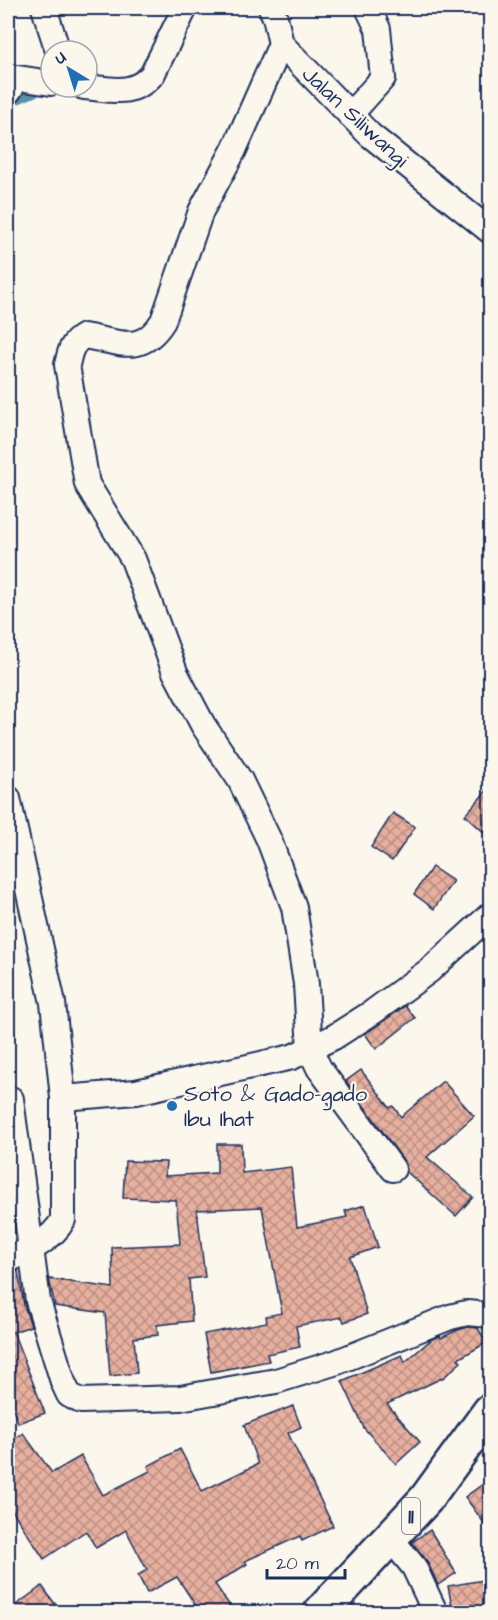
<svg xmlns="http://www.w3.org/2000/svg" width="498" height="1620" font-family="'Architects Daughter',sans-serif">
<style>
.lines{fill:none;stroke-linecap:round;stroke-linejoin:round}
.stream{stroke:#5991ab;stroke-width:8}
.building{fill:url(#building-cross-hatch);stroke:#1b2f5e;stroke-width:1.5}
.street-casing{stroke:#1b2f5e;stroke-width:28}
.highway-casing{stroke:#1b2f5e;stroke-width:38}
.street{stroke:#fbf7ec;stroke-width:24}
.highway{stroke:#fbf7ec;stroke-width:33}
.poi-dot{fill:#1f6fb2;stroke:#fbf7ec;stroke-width:2}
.labels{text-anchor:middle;stroke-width:4.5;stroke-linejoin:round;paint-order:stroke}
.shield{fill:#fbf7ec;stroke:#5e6b89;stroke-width:1.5}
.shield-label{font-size:21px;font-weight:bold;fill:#1b2f5e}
.street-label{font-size:22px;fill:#1b2f5e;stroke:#fbf7ec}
.poi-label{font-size:22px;fill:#1b2f5e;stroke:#fbf7ec;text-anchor:start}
</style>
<defs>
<pattern id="building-cross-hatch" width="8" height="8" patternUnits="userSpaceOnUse" patternTransform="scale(1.5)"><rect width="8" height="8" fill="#e7af9e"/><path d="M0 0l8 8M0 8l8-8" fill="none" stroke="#ba8f84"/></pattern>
</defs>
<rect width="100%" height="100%" fill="#fbf7ec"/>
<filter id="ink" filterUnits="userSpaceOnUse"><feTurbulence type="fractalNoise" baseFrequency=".0167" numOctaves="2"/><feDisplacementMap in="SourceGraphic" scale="12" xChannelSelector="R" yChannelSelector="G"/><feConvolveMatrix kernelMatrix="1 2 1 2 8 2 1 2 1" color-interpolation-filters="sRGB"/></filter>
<g filter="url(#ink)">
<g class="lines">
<!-- stream -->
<polyline class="stream" points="8,104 43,89"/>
</g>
<!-- building -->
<g class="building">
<polygon points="490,787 490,838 465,815"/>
<polygon points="393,813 415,827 392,861 371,847"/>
<polygon points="432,867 453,881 434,909 414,894"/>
<polygon points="405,1006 415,1018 376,1049 365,1034"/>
<polygon points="361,1070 390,1108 393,1106 401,1117 443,1081 474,1116 427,1157 473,1197 456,1216 407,1172 404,1161 346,1081"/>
<polygon points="217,1144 241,1144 242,1173 291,1167 297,1227 347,1217 345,1211 365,1205 378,1247 350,1257 367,1314 344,1322 342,1317 296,1326 300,1347 267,1354 269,1361 211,1372 204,1334 267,1322 266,1316 282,1313 262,1207 197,1210 205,1277 189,1279 192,1321 157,1325 158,1335 134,1338 137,1373 110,1376 105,1313 55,1306 49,1279 113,1288 112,1247 180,1244 176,1200 123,1198 125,1161 166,1162 165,1176 217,1173"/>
<polygon points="18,1271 24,1305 31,1326 13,1332 45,1413 18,1423 8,1395 8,1274"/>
<polygon points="468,1327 478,1328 486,1343 458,1359 461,1362 444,1377 387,1404 420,1442 396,1464 364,1428 342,1381 402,1355 405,1362 432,1339 440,1336 441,1338 455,1331"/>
<polygon points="293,1406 301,1427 288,1433 333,1526 302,1541 300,1536 245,1561 247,1564 215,1584 234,1612 200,1612 177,1577 147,1593 138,1575 147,1570 126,1530 96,1548 86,1531 44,1559 8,1504 8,1444 23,1433 52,1473 81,1456 103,1495 150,1471 148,1466 180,1449 202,1491 258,1464 244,1425"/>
<polygon points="490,1479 490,1531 465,1497"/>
<polygon points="430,1530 456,1573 438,1585 427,1561 412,1542"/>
<polygon points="490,1579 490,1612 453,1612 448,1586"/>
<polygon points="42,1586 61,1612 8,1612 8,1611"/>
</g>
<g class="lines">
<!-- street casing -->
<g class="street-casing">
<g id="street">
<polyline points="44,8 58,51"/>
<polyline points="271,8 275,17 281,44 370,135 490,231"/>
<path d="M 281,44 L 234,150 L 201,211 L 163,321 C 141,356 120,342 84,336 C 71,343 70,352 67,365 L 87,484 L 133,559 L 175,672 L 203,725 L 240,780 L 269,840 L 294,907 L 306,984 L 310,1049 L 319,1068 L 393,1169"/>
<path d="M 84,87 C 111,89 132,97 152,75 L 185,8"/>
<polyline points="8,92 18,78 51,83"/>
<polyline points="350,115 383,78 378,29 368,8"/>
<path d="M 8,798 L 53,1003 L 63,1098 L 63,1220 C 52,1240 28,1251 8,1260"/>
<polyline points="63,1098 136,1092 292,1057 334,1037 373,1012 430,970 490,915"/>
<polyline points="11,1099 38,1301 63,1382 69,1395 81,1401 180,1398 276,1381 337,1362 450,1317 467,1313 490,1315"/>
<polyline points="391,1539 414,1567 435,1612"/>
</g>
</g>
<!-- highway casing -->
<g class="highway-casing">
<polyline id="highway" points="321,1612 426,1499 490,1411"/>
</g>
<!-- street -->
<use href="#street" class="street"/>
<!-- highway -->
<use href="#highway" class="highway"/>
</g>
</g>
<!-- markers -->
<circle class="poi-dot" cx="172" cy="1106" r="6"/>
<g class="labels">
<!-- shield labels -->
<rect class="shield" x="402" y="1498" width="18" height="36" rx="4.5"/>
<g class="shield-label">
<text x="411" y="1523">11</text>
</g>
<!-- street labels -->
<g class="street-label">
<text transform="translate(356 116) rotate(43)" y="8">Jalan Siliwangi</text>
</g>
<!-- poi labels -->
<g class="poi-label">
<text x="184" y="1101">Soto &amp; Gado-gado<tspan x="184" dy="25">Ibu Ihat</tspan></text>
</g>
</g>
<!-- margin -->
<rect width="498" height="1620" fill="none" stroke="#fbf7ec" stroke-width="30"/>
<rect x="15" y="15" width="468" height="1590" fill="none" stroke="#1b2f5e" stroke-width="2" filter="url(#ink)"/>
<!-- north arrow -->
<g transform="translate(69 69) rotate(322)"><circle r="28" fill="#fbf7ec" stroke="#a1a7b3" stroke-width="1.5"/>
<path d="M0-4.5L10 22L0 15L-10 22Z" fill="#1f6fb2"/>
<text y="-9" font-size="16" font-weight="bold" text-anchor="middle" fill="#1b2f5e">U</text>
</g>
<!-- scale -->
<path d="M267 1569v9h78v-9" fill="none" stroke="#1b2f5e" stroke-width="3"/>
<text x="276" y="1569" font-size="18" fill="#1b2f5e" stroke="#fbf7ec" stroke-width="4.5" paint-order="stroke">20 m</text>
</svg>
